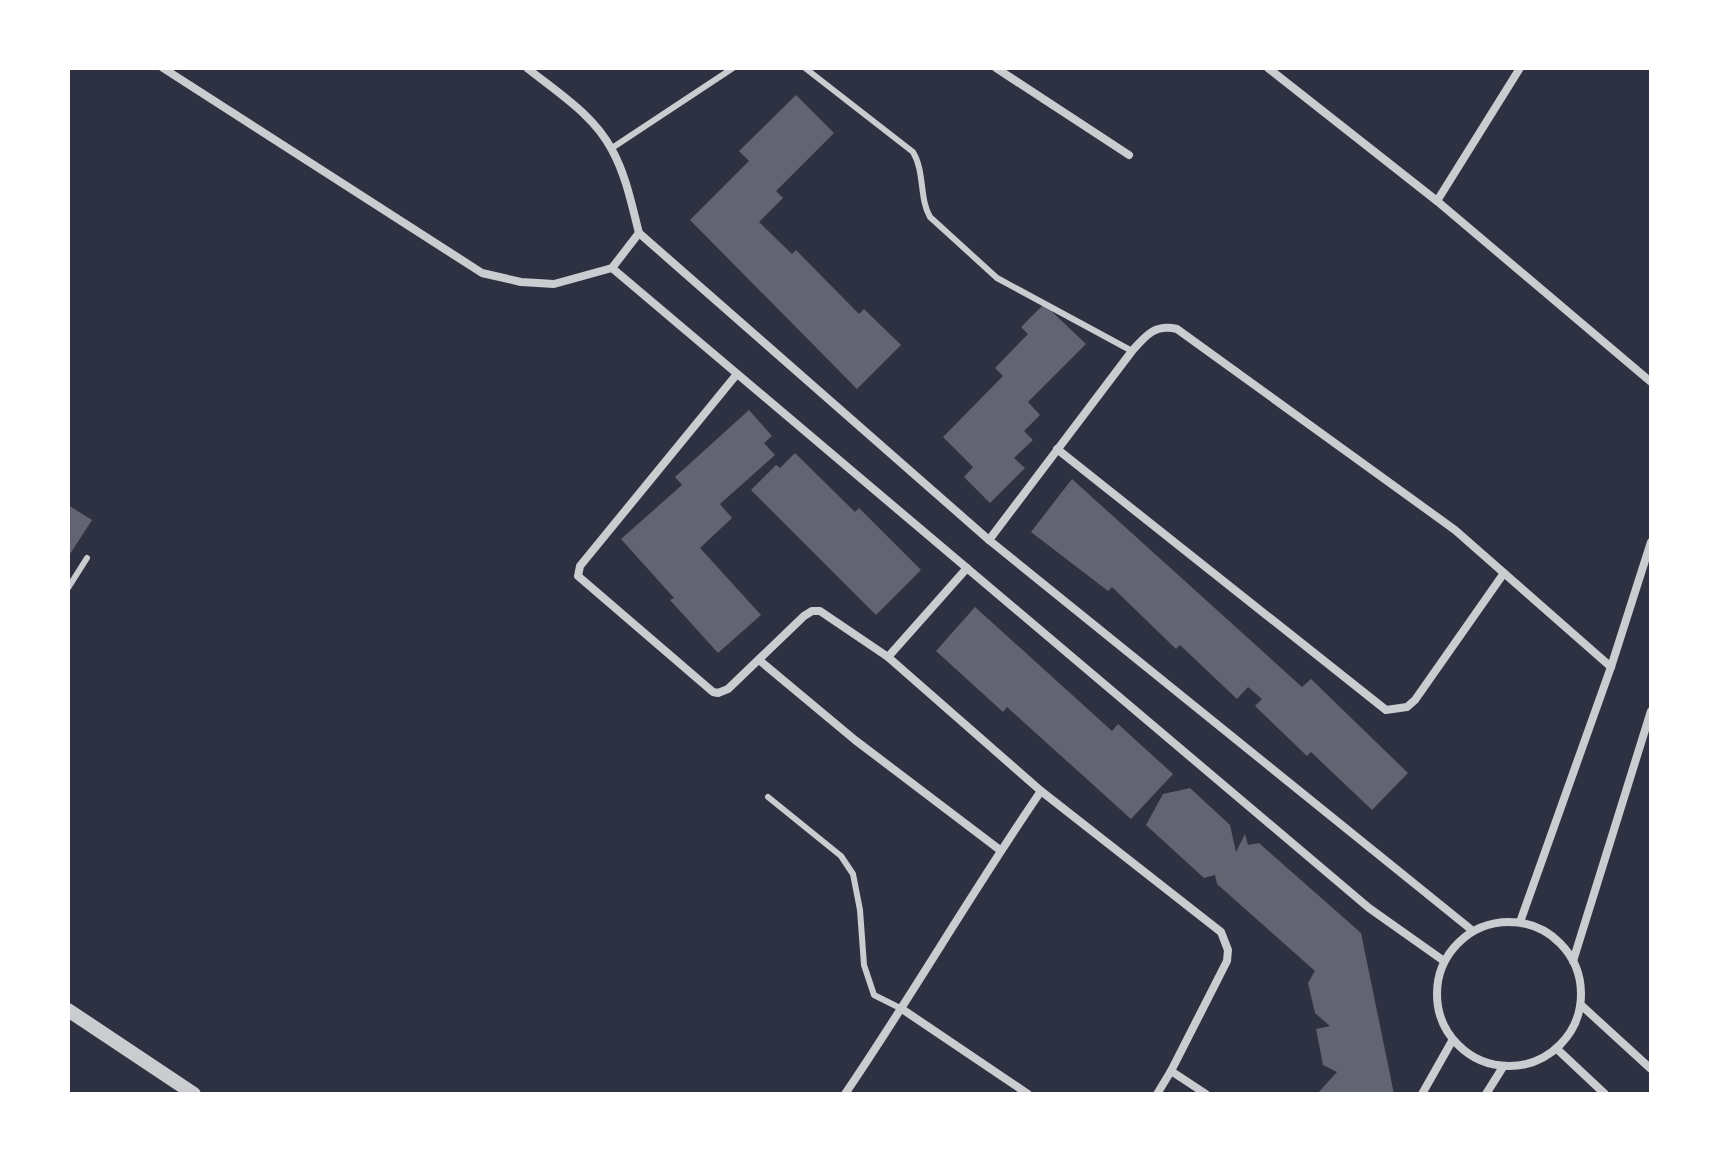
<svg xmlns="http://www.w3.org/2000/svg" width="1719" height="1162" font-family="'Nunito Sans',sans-serif">
<style>
.building{fill:#626471}
.lines{fill:none;stroke-linecap:round;stroke-linejoin:round}
.service{stroke:#caccd0;stroke-width:6}
.minor{stroke:#caccd0;stroke-width:8}
.tertiary{stroke:#caccd0;stroke-width:14}
</style>
<rect width="100%" height="100%" fill="#2d3142"/>
<!-- building -->
<g class="building">
<polygon points="796,95 834,133 776,191 783,198 759,222 792,254 796,250 859,314 864,309 901,345 857,389 690,220 749,161 739,151"/>
<polygon points="1044,304 1086,344 1028,402 1040,415 1024,431 1033,440 1014,458 1025,468 990,503 964,477 973,467 943,437 1003,376 995,368 1028,334 1021,327"/>
<polygon points="749,410 772,436 764,443 775,455 720,504 732,518 700,548 761,615 718,653 670,600 674,598 621,539 682,485 675,477"/>
<polygon points="795,453 855,512 859,508 921,570 876,615 751,490 776,465 780,468"/>
<polygon points="1072,479 1302,687 1311,679 1408,773 1372,810 1311,752 1307,756 1255,706 1262,699 1248,687 1237,699 1180,645 1176,649 1112,587 1108,591 1031,532"/>
<polygon points="68,505 92,520 68,557"/>
<polygon points="975,607 1112,731 1118,724 1173,774 1131,819 1007,707 1003,712 936,651"/>
<polygon points="1190,788 1230,825 1236,852 1245,834 1248,845 1259,843 1361,933 1394,1094 1317,1094 1337,1072 1323,1065 1316,1029 1330,1026 1315,1013 1308,983 1315,971 1217,884 1215,875 1204,878 1146,825 1163,794"/>
</g>
<g class="lines">
<!-- service -->
<g class="service">
<path d="M 805,68 L 913,152 C 925,172 919,198 930,217 L 997,278 L 1132,351"/>
<polyline points="612,148 733,68"/>
<polyline points="68,588 87,558"/>
<polyline points="768,797 841,856 853,874 860,910 864,965 874,995 902,1009"/>
</g>
<!-- minor -->
<g class="minor">
<polyline points="163,68 482,273 521,282 554,284 612,268 639,233"/>
<path d="M 527,68 C 557,92 594,115 612,150 C 626,175 632,206 639,233 L 989,540 L 1473,931"/>
<polyline points="996,68 1129,155"/>
<polyline points="1268,68 1437,201 1651,382"/>
<polyline points="1437,201 1520,68"/>
<polyline points="612,268 1369,908 1444,961"/>
<polyline points="737,374 580,566 578,576 713,692 718,693 728,689 804,616 812,611 820,611 888,657 1041,791 1221,932 1228,950 1227,961 1171,1071 1157,1094"/>
<polyline points="1057,449 1386,710 1407,707 1415,700 1504,573"/>
<path d="M 989,540 L 1132,351 C 1146,335 1155,324 1177,329 L 1455,530 L 1611,667"/>
<polyline points="888,657 967,568"/>
<polyline points="759,660 855,740 1000,850"/>
<circle cx="1509" cy="994" r="72"/>
<polyline points="1520,922 1611,667 1651,542"/>
<polyline points="1573,961 1651,711"/>
<polyline points="1581,1005 1651,1069"/>
<polyline points="902,1009 1028,1094"/>
<polyline points="1557,1049 1605,1094"/>
<polyline points="1171,1071 1206,1094"/>
<path d="M 845,1094 C 913,994 973,890 1041,791"/>
<polyline points="1422,1094 1452,1041"/>
<polyline points="1486,1094 1503,1067"/>
</g>
<!-- tertiary -->
<polyline class="tertiary" points="68,1010 194,1094"/>
</g>
<!-- border -->
<rect width="1719" height="1162" fill="none" stroke="#ffffff" stroke-width="140"/>
</svg>
